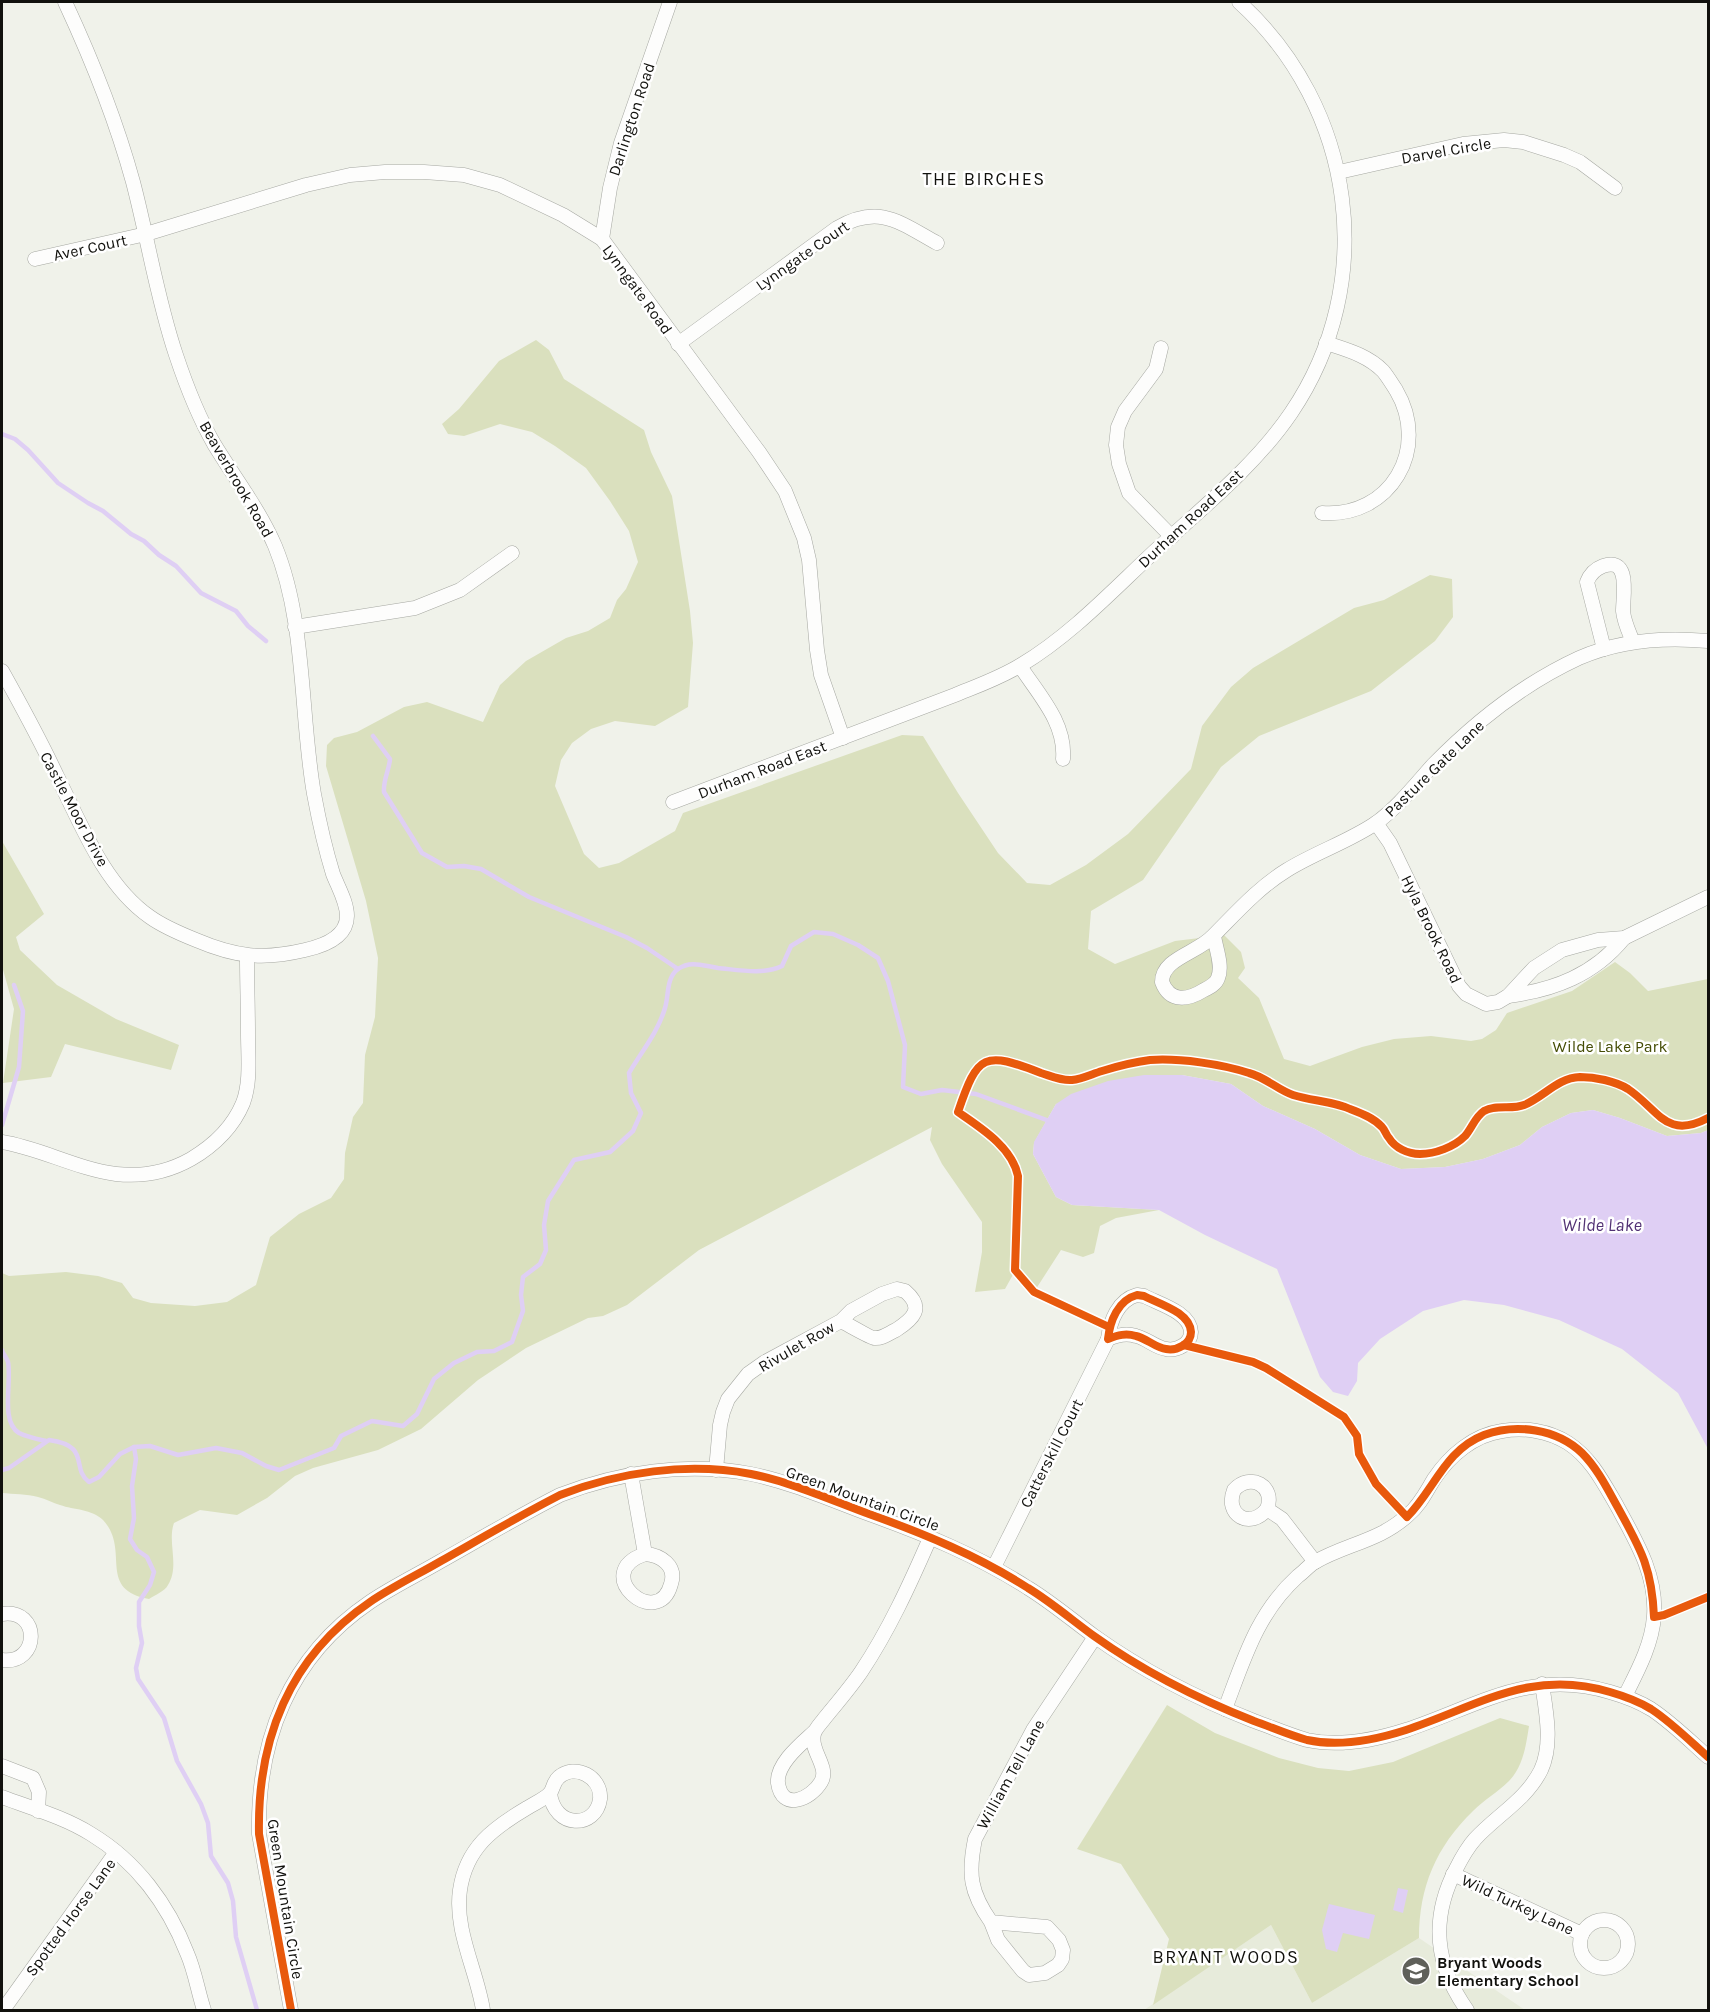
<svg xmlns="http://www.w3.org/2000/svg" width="1710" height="2012" font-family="Karla,sans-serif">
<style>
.built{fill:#e7ebdb}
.green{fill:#dae0be}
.water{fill:#dfcff4}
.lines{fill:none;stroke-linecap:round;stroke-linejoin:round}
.stream{stroke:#dfcff4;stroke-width:4.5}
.minor-casing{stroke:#a6a8a2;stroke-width:15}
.minor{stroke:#fdfdfc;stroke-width:14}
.cycleway-casing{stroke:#fff;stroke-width:11}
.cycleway{stroke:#e8590c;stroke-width:8}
.labels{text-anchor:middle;stroke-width:5;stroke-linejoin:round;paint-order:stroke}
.street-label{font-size:16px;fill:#11110d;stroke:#fff}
.park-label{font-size:16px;fill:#454d05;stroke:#fff}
.poi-label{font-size:16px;font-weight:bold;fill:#11110d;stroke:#fff;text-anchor:start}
.neighbourhood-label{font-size:18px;letter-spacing:1.5px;fill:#11110d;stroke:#fff}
.water-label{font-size:18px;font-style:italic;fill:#523274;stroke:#fff}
</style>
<rect width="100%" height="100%" fill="#f0f2ea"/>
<!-- built -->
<polygon class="built" points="1271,1925 1312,2003 1419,1938 1525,2010 1144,2010"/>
<!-- green -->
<g class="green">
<path d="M 536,340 L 549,350 L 564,379 L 644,430 L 651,452 L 672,496 L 690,611 L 693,643 L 688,707 L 655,726 L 615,721 L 591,729 L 572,743 L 561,760 L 555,786 L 584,854 L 599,868 L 619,863 L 675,831 L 683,813 L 902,735 L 923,736 L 958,793 L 998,853 L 1027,883 L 1050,885 L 1086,865 L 1128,834 L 1191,769 L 1202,726 L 1231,687 L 1253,668 L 1354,608 L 1384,600 L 1430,575 L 1452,579 L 1453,617 L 1435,641 L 1371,691 L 1259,736 L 1221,767 L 1143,880 L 1091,911 L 1088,949 L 1115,964 L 1175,941 L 1224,935 L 1241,952 L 1245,968 L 1238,978 L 1259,998 L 1284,1059 L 1310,1066 L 1362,1047 L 1394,1039 L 1431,1036 L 1471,1041 L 1482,1039 L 1496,1030 L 1507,1013 L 1572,991 L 1615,962 L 1630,973 L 1648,991 L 1708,979 L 1708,1130 L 1701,1133 L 1667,1136 L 1620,1118 L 1593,1110 L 1571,1113 L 1542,1127 L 1520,1145 L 1483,1159 L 1445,1167 L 1401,1169 L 1360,1155 L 1315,1129 L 1263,1106 L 1231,1084 L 1182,1075 L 1056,1104 L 1034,1143 L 1033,1154 L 1056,1197 L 1072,1205 L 1159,1210 L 1116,1218 L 1100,1226 L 1094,1253 L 1083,1257 L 1061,1250 L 1034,1292 L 1015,1271 L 1005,1289 L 975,1292 L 982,1252 L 982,1222 L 942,1164 L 930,1140 L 932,1127 L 699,1250 L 627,1305 L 603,1316 L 588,1318 L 526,1348 L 478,1380 L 421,1429 L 378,1450 L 313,1468 L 295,1476 L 267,1498 L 237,1515 L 200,1510 L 174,1523 C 167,1542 180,1566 168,1585 C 165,1591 155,1595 149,1599 C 96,1589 131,1550 103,1520 C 92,1509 74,1510 60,1505 C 53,1503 46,1499 38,1497 C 27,1494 13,1494 2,1493 L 2,1273 L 9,1276 L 66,1272 L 98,1276 L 122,1283 L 133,1298 L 151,1303 L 195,1306 L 227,1302 L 256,1285 L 270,1237 L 299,1214 L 331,1198 L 344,1179 L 345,1153 L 353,1117 L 363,1103 L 365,1055 L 375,1017 L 378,958 L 366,901 L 326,766 L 327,745 L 334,738 L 357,732 L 404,707 L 427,702 L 483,722 L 500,685 L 526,661 L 566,638 L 588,631 L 610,618 L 617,600 L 626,589 L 638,562 L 629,531 L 610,501 L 586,468 L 555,446 L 532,432 L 500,424 L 464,436 L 448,434 L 442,424 L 459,409 L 499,361 Z"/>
<polygon points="2,841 44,914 16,937 20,950 57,985 116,1019 179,1045 171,1070 65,1044 51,1077 3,1083 14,1009 2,966"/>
<path d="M 1167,1705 L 1215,1733 L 1279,1758 L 1318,1768 L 1349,1771 L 1393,1762 L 1500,1718 L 1529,1726 C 1526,1746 1523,1766 1509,1781 C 1498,1792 1484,1800 1473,1811 C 1436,1847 1419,1887 1419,1938 L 1312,2003 L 1271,1925 L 1153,2005 L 1169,1939 L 1121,1864 L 1077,1849 Z"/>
</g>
<!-- water -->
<g class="water">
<polygon points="1144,1075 1182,1075 1231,1084 1263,1106 1315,1129 1360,1155 1401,1169 1445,1167 1483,1159 1520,1145 1542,1127 1571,1113 1593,1110 1620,1118 1667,1136 1701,1133 1708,1130 1708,1449 1678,1393 1622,1349 1559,1320 1504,1305 1464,1300 1423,1311 1380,1339 1358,1363 1357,1381 1348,1396 1333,1392 1320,1377 1277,1269 1205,1235 1159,1210 1072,1205 1056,1197 1033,1154 1034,1142 1056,1104 1071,1094 1108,1081"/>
<polygon points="1398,1888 1408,1890 1403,1913 1393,1910"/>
<polygon points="1329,1904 1375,1915 1369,1939 1343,1933 1337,1952 1326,1949 1322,1930"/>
</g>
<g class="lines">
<!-- stream -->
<g class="stream">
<polyline points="2,434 15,439 28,450 58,483 88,503 103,511 131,534 144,541 159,555 176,566 201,593 236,611 248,626 266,641"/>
<path d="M 373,736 L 390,759 C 389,771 383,780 384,792 L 422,853 L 447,867 L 464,866 L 481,869 L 529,897 L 626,937 L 647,948 L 678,969"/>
<polyline points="2,1125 19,1067 23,1011 14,985"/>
<path d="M 2,1350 C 3,1354 7,1358 8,1362 C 12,1383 0,1421 19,1433 C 27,1437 37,1439 46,1441"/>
<polyline points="134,1447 136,1459 132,1486 134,1518 130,1539 137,1550 147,1557 154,1572 150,1585 139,1602 139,1626 142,1643 136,1668 138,1679 164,1718 177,1761 201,1804 208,1823 211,1856 228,1883 233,1901 236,1937 257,2010"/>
<path d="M 2,1470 L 9,1468 L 49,1440 C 92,1446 70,1468 89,1482 L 99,1477 L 120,1454 L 134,1447 L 150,1446 L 178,1455 L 216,1448 L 242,1453 L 266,1466 L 279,1470 L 334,1448 L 341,1436 L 372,1421 L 403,1426 L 417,1414 L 434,1379 L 454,1363 L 477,1352 L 494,1351 L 512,1342 L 523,1311 L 521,1295 L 523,1277 L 540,1264 L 546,1250 L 544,1225 L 548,1201 L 574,1160 L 610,1152 L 633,1131 L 641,1113 L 631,1093 L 629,1073 C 642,1051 658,1032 665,1008 C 669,995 666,978 678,969 C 691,960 704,966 718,968 C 739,970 764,975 782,966 L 791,946 L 814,932 L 833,934 L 858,945 L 878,958 L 888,981 L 905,1045 L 903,1087 L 921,1094 L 942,1090 L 976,1094 L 1052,1122"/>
</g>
<!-- minor casing -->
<g class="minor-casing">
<g id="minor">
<polyline points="1339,172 1463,144 1504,140 1523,142 1564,155 1580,162 1615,188"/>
<polyline points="602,239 610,188 621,143 670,2"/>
<polyline points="35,259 146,234 306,185 350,175 385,172 424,172 464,175 500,185 563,215 602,239 759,452 785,491 804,538 809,560 817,650 821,675 843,738"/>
<path d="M 678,344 L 837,228 C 879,204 899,222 937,243"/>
<polyline points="1161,348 1156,369 1125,411 1118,427 1116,445 1119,464 1129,493 1172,537"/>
<path d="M 1322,513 C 1390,518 1431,449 1396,390 C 1392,384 1388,377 1383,371 C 1367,355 1347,350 1326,343"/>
<polyline points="295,627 415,608 460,590 512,553"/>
<path d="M 1604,649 L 1587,582 C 1590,574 1595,569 1603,566 C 1631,556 1623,596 1623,611 C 1624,622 1629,632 1633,642"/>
<path d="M 1020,666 C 1039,695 1066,723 1063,759"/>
<path d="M 2,671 C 21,705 40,740 57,776 C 81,824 104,885 150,917 C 164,927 181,934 196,940 C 236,957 263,960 305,950 C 323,946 347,938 347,916 C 347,902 338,887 333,874 C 325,848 319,821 314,794 C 300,714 306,621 275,546 C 259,509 234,477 214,444 C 198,416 186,385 176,355 C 157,299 148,239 133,182 C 116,120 92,60 65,2"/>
<path d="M 673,802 L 955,695 C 977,686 1000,678 1021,665 C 1071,635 1112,591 1155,551 C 1202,508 1255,466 1291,413 C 1380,282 1355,107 1239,2"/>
<polyline points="1376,823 1390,843 1459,986 1466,994 1486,1004 1498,1002 1508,996 1534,968 1562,950 1598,940 1624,938 1708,897"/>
<path d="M 1214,936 C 1216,949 1223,966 1218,978 C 1216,984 1210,987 1204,990 C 1188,1000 1170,1003 1162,982 C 1162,958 1198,953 1213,936 C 1236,913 1259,887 1287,870 C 1316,852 1348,842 1376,823 C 1398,807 1415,785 1433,765 C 1475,722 1525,683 1579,658 C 1620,640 1665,637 1708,641"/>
<path d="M 1508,996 C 1554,990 1594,975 1624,938"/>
<path d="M 2,1142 C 40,1148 77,1169 116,1174 C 143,1177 168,1172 191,1159 C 213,1146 233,1127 243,1103 C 251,1082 248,1056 248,1034 C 248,1008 247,982 247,957"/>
<path d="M 1137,1295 L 1144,1296 C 1159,1304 1190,1312 1191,1332 C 1191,1344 1177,1351 1166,1349 C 1156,1348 1146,1338 1136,1336 C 1126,1333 1118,1335 1108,1339 C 1110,1321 1118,1300 1137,1295 Z"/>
<path d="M 716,1470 L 720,1425 L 723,1412 L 728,1399 L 748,1374 L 765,1362 L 841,1321 L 851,1311 L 882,1294 L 897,1289 L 905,1291 C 925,1308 913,1319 896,1330 C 889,1333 882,1339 874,1338 C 871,1338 847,1324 841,1321"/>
<path d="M 631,1474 L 645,1554 C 661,1555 677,1566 671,1584 C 658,1632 589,1573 645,1554"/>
<path d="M 1267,1509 C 1250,1530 1224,1515 1234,1490 C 1250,1472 1276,1486 1267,1509 L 1282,1519 L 1315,1562"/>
<polyline points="994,1567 1108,1339"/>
<path d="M 2,1614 C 41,1608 40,1665 2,1660"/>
<path d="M 1225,1709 C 1244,1659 1257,1613 1298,1576 C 1304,1572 1309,1565 1315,1562 C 1346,1544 1380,1541 1408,1515 C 1420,1505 1426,1492 1434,1479 C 1450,1455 1474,1435 1502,1431 C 1524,1427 1549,1431 1568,1443 C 1591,1458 1603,1482 1617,1506 C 1636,1541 1657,1575 1654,1616 C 1652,1645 1637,1672 1625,1696"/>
<path d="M 814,1732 C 801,1744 776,1764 778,1783 C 782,1812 811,1799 821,1782 C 830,1767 809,1750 814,1734 C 815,1729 821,1723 824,1719 C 837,1703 850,1688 861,1672 C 889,1630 910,1584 930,1538"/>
<polyline points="2,1766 33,1778 39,1792 38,1811"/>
<path d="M 2,1797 C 31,1808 64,1817 91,1834 C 136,1861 168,1904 187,1953 C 195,1971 198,1992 204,2010"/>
<polyline points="1453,1874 1582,1934"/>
<circle cx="1604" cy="1944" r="24"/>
<path d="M 991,1922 L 998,1940 L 1023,1971 L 1029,1975 L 1045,1973 L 1058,1965 L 1062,1959 L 1063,1950 L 1059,1940 L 1047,1927 L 991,1922 C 970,1892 968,1874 975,1839 L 1033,1730 L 1095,1637"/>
<polyline points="3,2010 116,1852"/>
<path d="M 291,2010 L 259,1834 C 257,1740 289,1657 370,1602 C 392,1587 417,1575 441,1561 C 480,1539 519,1516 560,1495 C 619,1472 687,1462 751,1474 C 791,1482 831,1500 869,1514 C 925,1534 978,1556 1028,1588 C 1051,1602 1072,1620 1094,1636 C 1143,1671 1198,1699 1254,1721 C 1271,1727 1289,1735 1307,1740 C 1339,1747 1375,1740 1406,1730 C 1478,1706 1531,1668 1610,1692 C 1624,1696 1638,1701 1651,1709 C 1671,1722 1690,1741 1708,1757"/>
<path d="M 483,2010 C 477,1971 454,1930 460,1890 C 466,1848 493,1828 527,1808 C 533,1804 545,1799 550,1793 C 554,1788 553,1782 559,1777 C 575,1763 602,1777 600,1799 C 596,1829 554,1829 550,1793"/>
<path d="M 1467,2010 C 1435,1965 1430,1919 1456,1869 C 1461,1859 1467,1848 1475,1839 C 1497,1815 1526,1800 1541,1770 C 1553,1744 1546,1711 1542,1684"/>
</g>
</g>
<!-- minor -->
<use href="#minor" class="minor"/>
<!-- cycleway casing -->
<g class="cycleway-casing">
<g id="cycleway">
<path d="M 1137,1295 L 1144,1296 C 1159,1304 1190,1312 1191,1332 C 1191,1344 1177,1351 1166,1349 C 1156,1348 1146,1338 1136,1336 C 1126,1333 1118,1335 1108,1339 C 1110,1321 1118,1300 1137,1295 Z"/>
<path d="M 1109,1327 L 1034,1292 L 1015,1270 L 1018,1176 C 1012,1147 981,1128 958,1112 C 978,1053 984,1051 1041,1073 C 1051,1076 1061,1081 1072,1080 C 1082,1079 1092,1074 1102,1071 C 1118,1066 1134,1062 1150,1060 C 1180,1058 1221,1064 1249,1073 C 1265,1077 1278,1090 1293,1095 C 1312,1101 1333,1101 1350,1109 C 1361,1113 1374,1118 1382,1127 C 1385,1130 1386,1135 1389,1138 C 1395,1148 1408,1154 1420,1154 C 1435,1154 1454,1147 1465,1136 C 1472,1128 1475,1117 1484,1111 C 1496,1104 1512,1110 1524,1105 C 1544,1097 1557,1078 1580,1077 C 1595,1077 1615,1081 1628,1089 C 1659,1110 1666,1140 1708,1118"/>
<path d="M 1184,1345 L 1253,1362 L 1266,1368 L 1344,1417 L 1357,1436 L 1359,1454 L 1376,1484 L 1407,1517 C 1434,1490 1445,1450 1484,1435 C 1516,1423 1557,1429 1582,1453 C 1597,1468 1607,1488 1617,1506 C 1640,1548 1652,1567 1654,1617 L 1664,1615 L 1708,1597"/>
<path d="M 291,2010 L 259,1834 C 257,1740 289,1657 370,1602 C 392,1587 417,1575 441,1561 C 480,1539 519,1516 560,1495 C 619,1472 687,1462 751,1474 C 791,1482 831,1500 869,1514 C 925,1534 978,1556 1028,1588 C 1051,1602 1072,1620 1094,1636 C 1143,1671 1198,1699 1254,1721 C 1271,1727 1289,1735 1307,1740 C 1339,1747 1375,1740 1406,1730 C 1478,1706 1531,1668 1610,1692 C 1624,1696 1638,1701 1651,1709 C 1671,1722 1690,1741 1708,1757"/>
</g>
</g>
<!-- cycleway -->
<use href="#cycleway" class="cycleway"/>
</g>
<!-- icons -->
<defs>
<g id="school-disc" transform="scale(1.5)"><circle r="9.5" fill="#5f605a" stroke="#fff"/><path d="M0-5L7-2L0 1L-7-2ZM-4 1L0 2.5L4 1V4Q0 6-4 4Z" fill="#fff"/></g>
</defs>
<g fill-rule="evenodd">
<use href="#school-disc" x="1416" y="1971"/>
</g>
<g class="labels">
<!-- street labels -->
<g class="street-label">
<text transform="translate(631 119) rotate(-72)" y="6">Darlington Road</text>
<text transform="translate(1446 150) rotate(-10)" y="6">Darvel Circle</text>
<text transform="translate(90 247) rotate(-12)" y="6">Aver Court</text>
<text transform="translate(802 255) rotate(-35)" y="6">Lynngate Court</text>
<text transform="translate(638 289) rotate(54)" y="6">Lynngate Road</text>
<text transform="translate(237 479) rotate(60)" y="6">Beaverbrook Road</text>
<text transform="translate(1190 518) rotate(-43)" y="6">Durham Road East</text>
<text transform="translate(1434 768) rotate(-44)" y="6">Pasture Gate Lane</text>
<text transform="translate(762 769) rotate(-21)" y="6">Durham Road East</text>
<text transform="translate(75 809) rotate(62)" y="6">Castle Moor Drive</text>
<text transform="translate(1432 929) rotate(64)" y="6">Hyla Brook Road</text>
<text transform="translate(796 1346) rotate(-30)" y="6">Rivulet Row</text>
<text transform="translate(1051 1453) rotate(-63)" y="6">Catterskill Court</text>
<text transform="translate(863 1498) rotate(20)" y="6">Green Mountain Circle</text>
<text transform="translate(1010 1774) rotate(-61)" y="6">William Tell Lane</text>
<text transform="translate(286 1899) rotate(81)" y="6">Green Mountain Circle</text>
<text transform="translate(1518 1904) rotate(25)" y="6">Wild Turkey Lane</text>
<text transform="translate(70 1917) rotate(-54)" y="6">Spotted Horse Lane</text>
</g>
<!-- park labels -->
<g class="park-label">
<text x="1610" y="1052">Wilde Lake Park</text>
</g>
<!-- poi labels -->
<g class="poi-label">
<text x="1437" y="1968">Bryant Woods<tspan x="1437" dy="18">Elementary School</tspan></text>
</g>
<!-- neighbourhood labels -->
<g class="neighbourhood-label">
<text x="984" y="185">THE BIRCHES</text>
<text x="1226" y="1963">BRYANT WOODS</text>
</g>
<!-- water labels -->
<g class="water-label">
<text x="1602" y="1231">Wilde Lake</text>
</g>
</g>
<!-- border -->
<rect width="1710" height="2012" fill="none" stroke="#11110d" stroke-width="6"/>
</svg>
